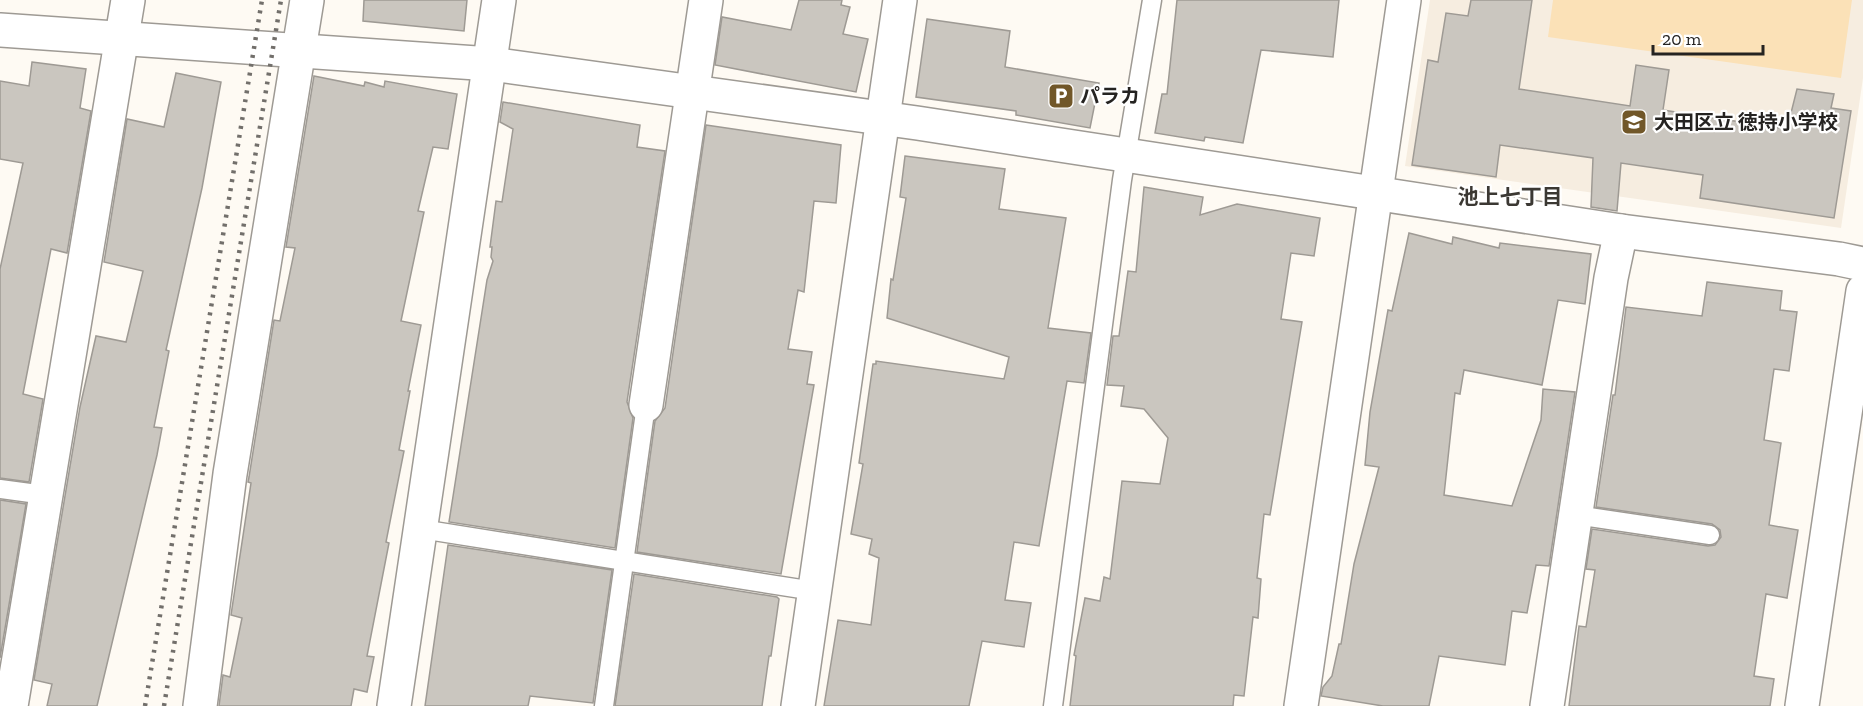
<svg xmlns="http://www.w3.org/2000/svg" width="1863" height="706" font-family="'Zilla Slab','Noto Sans JP',serif">
<style>
.built{fill:#f6ede0}
.green{fill:#fbe1b7}
.building{fill:#cac6bf;stroke:#9e9a94;stroke-width:1.5}
.lines{fill:none;stroke-linecap:round;stroke-linejoin:round}
.service-casing{stroke:#9e9a94;stroke-width:21}
.minor-casing{stroke:#9e9a94;stroke-width:36}
.tertiary-casing{stroke:#9e9a94;stroke-width:36}
.service{stroke:#fff;stroke-width:18}
.minor{stroke:#fff;stroke-width:33}
.tertiary{stroke:#fff;stroke-width:33}
.rail{stroke:#726f6b;stroke-width:4.5;stroke-dasharray:3 6;stroke-linecap:butt}
.labels{text-anchor:middle;stroke-width:4.5;stroke-linejoin:round;paint-order:stroke}
.poi-label{font-size:20px;font-weight:bold;fill:#252321;stroke:#fff;text-anchor:start}
.neighbourhood-label{font-size:21px;font-weight:bold;fill:#3b3833;stroke:#fff}
</style>
<rect width="100%" height="100%" fill="#fefaf3"/>
<!-- built -->
<polygon class="built" points="1430,0 1863,0 1863,78 1841,228 1405,166"/>
<!-- green -->
<polygon class="green" points="1553,0 1852,0 1841,78 1548,37"/>
<!-- building -->
<g class="building">
<polygon points="364,0 467,0 464,31 363,21"/>
<polygon points="799,0 842,0 841,5 850,7 843,34 868,39 856,92 715,65 722,17 791,30"/>
<polygon points="1177,0 1339,0 1333,57 1261,50 1243,143 1205,137 1204,141 1155,133 1162,94 1167,94"/>
<polygon points="1471,0 1532,0 1519,89 1630,106 1636,65 1669,70 1663,110 1787,129 1797,89 1834,94 1831,108 1851,111 1834,218 1700,198 1703,175 1621,163 1617,211 1591,207 1593,158 1500,145 1496,177 1412,165 1428,60 1438,62 1446,13 1468,16"/>
<polygon points="927,19 1010,31 1005,67 1099,83 1090,128 1016,115 1016,111 916,97"/>
<polygon points="32,62 86,69 80,108 91,111 67,253 51,249 23,394 43,399 29,482 0,478 0,269 23,163 0,159 0,81 29,86"/>
<polygon points="176,73 221,82 202,188 166,350 169,351 154,427 162,428 157,455 97,706 47,706 52,684 34,680 80,407 96,336 126,342 143,271 104,262 127,119 164,127"/>
<polygon points="314,76 364,86 365,82 384,87 385,81 457,94 448,149 433,147 418,211 424,212 401,321 421,325 408,391 410,391 399,450 404,451 386,542 389,543 367,656 374,657 367,692 354,689 351,706 219,706 223,675 230,677 242,618 231,615 251,483 248,482 249,477 274,320 280,321 295,248 286,247"/>
<polygon points="503,102 640,125 637,147 665,151 627,402 633,418 615,548 449,522 487,280 493,261 491,257 492,247 490,247 496,201 502,202 513,129 500,122"/>
<polygon points="706,125 841,145 836,203 814,201 804,292 798,290 788,349 812,352 807,384 814,385 781,574 637,552 655,421 665,408"/>
<polygon points="905,156 1005,169 999,209 1066,218 1048,328 1091,333 1084,383 1067,381 1039,546 1014,542 1005,600 1031,603 1024,647 982,641 969,706 824,706 838,620 871,625 879,558 869,554 872,539 851,534 863,464 859,463 873,364 876,364 876,361 1004,379 1009,357 887,318 891,279 893,280 906,198 900,197"/>
<polygon points="1144,187 1203,197 1200,215 1237,204 1320,218 1314,256 1291,253 1281,319 1302,322 1270,515 1264,514 1257,578 1261,579 1258,618 1253,617 1244,696 1234,695 1233,706 1070,706 1076,656 1074,655 1085,598 1100,601 1104,577 1110,579 1122,481 1160,484 1168,438 1144,409 1121,406 1124,386 1107,385 1113,336 1119,336 1128,271 1136,272"/>
<polygon points="1409,233 1452,244 1453,237 1499,248 1500,243 1591,254 1585,304 1558,300 1542,385 1464,370 1460,394 1455,393 1444,495 1512,506 1541,420 1543,389 1575,392 1549,566 1536,565 1527,613 1512,611 1505,665 1439,656 1429,706 1383,706 1321,696 1323,687 1332,676 1339,644 1341,644 1354,564 1379,467 1365,465 1370,412 1388,310 1392,311"/>
<polygon points="1707,282 1782,291 1780,310 1797,312 1789,371 1774,369 1764,440 1781,443 1769,525 1798,530 1787,598 1766,594 1754,676 1774,679 1770,706 1569,706 1579,626 1586,627 1595,570 1586,569 1592,529 1708,546 1715,545 1721,537 1720,530 1712,524 1596,507 1613,395 1615,395 1626,307 1702,316"/>
<polygon points="0,500 26,504 0,658"/>
<polygon points="448,545 612,570 593,703 530,696 528,706 425,706"/>
<polygon points="634,574 777,597 779,599 771,656 769,656 762,706 615,706"/>
</g>
<g class="lines">
<!-- service casing -->
<g class="service-casing">
<g id="service">
<polyline points="0,489 45,495"/>
<polyline points="1576,515 1710,535"/>
<polyline points="421,529 814,591"/>
<polyline points="604,706 646,405"/>
<polyline points="1053,706 1122,180 1152,0"/>
</g>
</g>
<!-- minor casing -->
<g class="minor-casing">
<g id="minor">
<polyline points="491,64 917,123 1621,231 1839,259 1863,264"/>
<polyline points="646,405 706,0"/>
<polyline points="11,706 128,0"/>
<polyline points="200,706 230,474 307,0"/>
<polyline points="394,706 499,0"/>
<polyline points="798,706 900,0"/>
<polyline points="1301,706 1404,0"/>
<polyline points="1547,706 1611,278 1621,231"/>
<polyline points="1802,706 1863,291"/>
</g>
</g>
<!-- tertiary casing -->
<g class="tertiary-casing">
<polyline id="tertiary" points="0,30 491,64"/>
</g>
<!-- service -->
<use href="#service" class="service"/>
<!-- minor -->
<use href="#minor" class="minor"/>
<!-- tertiary -->
<use href="#tertiary" class="tertiary"/>
<!-- rail -->
<g class="rail">
<polyline points="145,706 262,0"/>
<polyline points="164,706 281,0"/>
</g>
</g>
<!-- icons -->
<defs>
<g id="parking-square" transform="scale(1.35)"><rect x="-9" y="-9" width="18" height="18" rx="4" fill="#715729" stroke="#fff"/><path d="M-3.5-5.5H1a3.5 3.5 0 0 1 0 7H-1V5.5H-3.5ZM-1-3.4V-.6H.8a1.4 1.4 0 0 0 0-2.8Z" fill="#fff"/></g>
<g id="school-square" transform="scale(1.35)"><rect x="-9" y="-9" width="18" height="18" rx="4" fill="#715729" stroke="#fff"/><path d="M0-5L7-2L0 1L-7-2ZM-4 1L0 2.5L4 1V4Q0 6-4 4Z" fill="#fff"/></g>
</defs>
<g fill-rule="evenodd">
<use href="#parking-square" x="1061" y="96"/>
<use href="#school-square" x="1634" y="122"/>
</g>
<g class="labels">
<!-- poi labels -->
<g class="poi-label">
<text x="1080" y="103">パラカ</text>
<text x="1654" y="129">大田区立 徳持小学校</text>
</g>
<!-- neighbourhood labels -->
<g class="neighbourhood-label">
<text x="1510" y="204">池上七丁目</text>
</g>
</g>
<!-- scale -->
<path d="M1653 45v9h110v-9" fill="none" stroke="#252321" stroke-width="3"/>
<text x="1662" y="45" font-size="18" fill="#252321" stroke="#ffffff" stroke-width="4.5" paint-order="stroke">20 m</text>
</svg>
